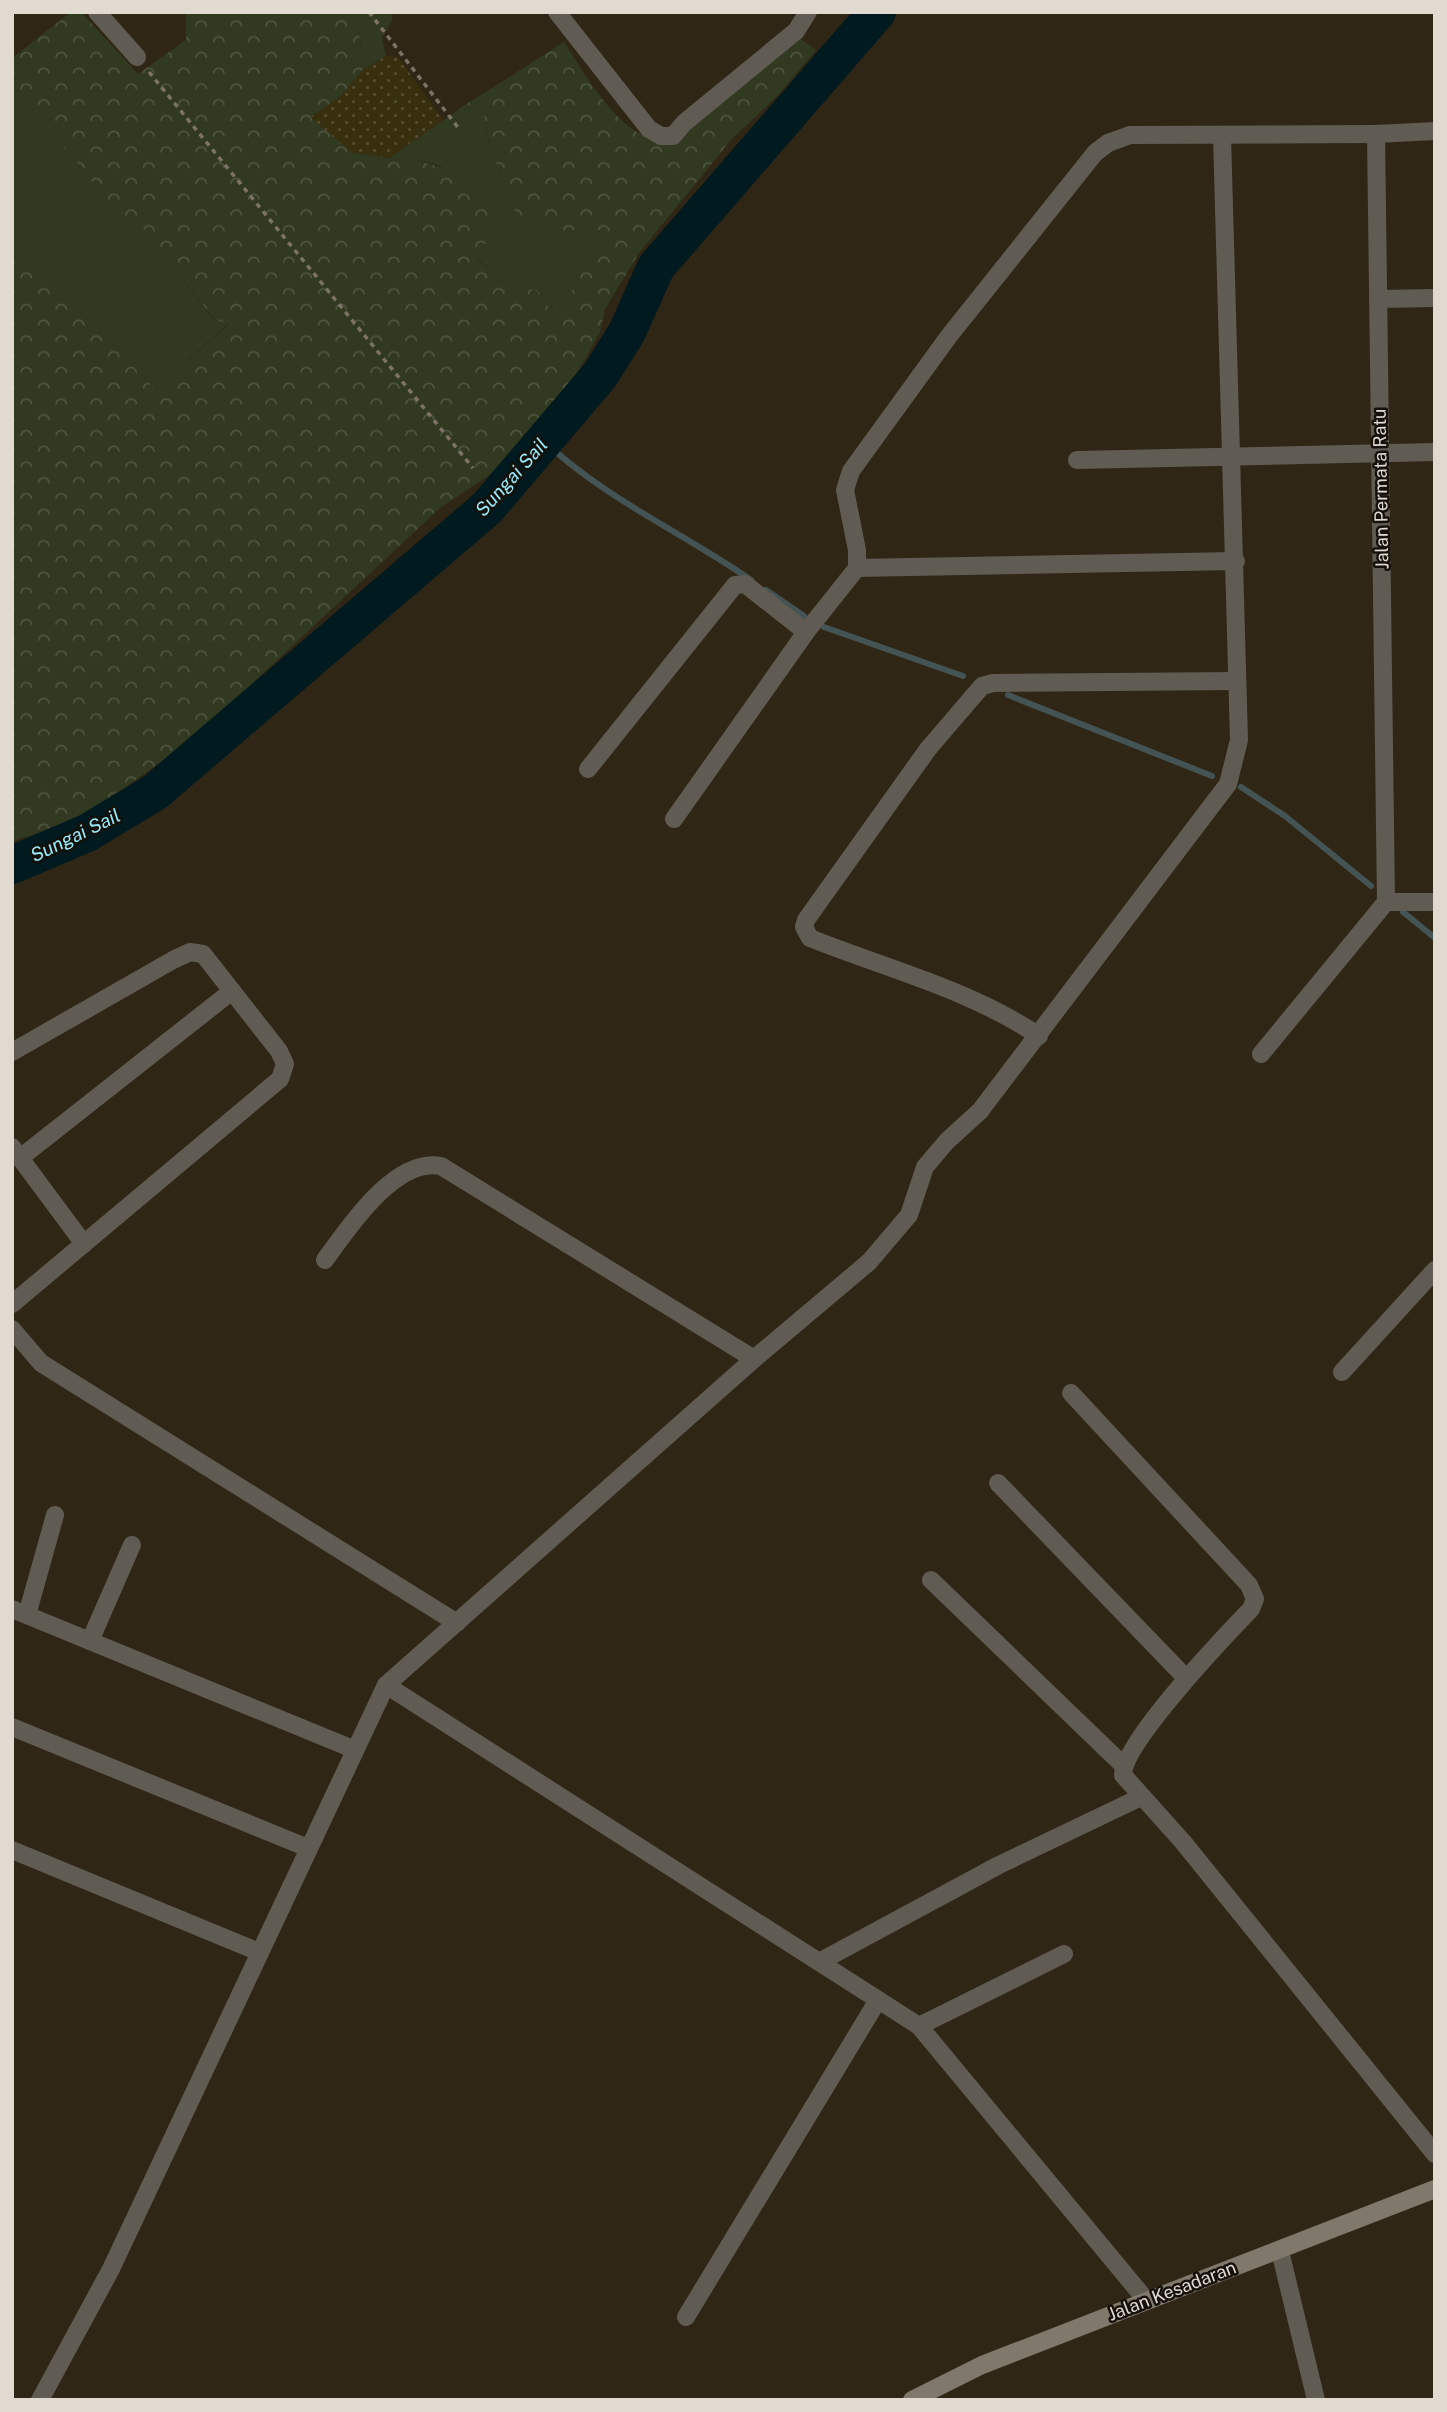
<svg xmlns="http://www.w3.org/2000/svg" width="1447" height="2412" font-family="'Public Sans',sans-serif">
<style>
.green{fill:#313921}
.forest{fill:url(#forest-crowns)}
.sand{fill:url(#sand-dots)}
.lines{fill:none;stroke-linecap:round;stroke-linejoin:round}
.stream{stroke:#445454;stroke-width:6}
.river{stroke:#011a1f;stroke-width:38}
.path{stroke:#7c7366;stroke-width:3.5;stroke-dasharray:5 5;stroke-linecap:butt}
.street{stroke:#605c53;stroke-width:18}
.secondary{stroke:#7f786b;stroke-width:18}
.labels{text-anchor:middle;stroke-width:5;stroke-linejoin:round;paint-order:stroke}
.street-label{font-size:18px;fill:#e1dad0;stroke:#151009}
.water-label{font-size:19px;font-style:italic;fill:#95eafc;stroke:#151009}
</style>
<defs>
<pattern id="forest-crowns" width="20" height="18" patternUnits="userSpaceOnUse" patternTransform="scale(1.75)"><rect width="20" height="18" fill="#313921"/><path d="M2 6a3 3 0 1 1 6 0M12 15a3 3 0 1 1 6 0" fill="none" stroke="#4f5540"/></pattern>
<pattern id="sand-dots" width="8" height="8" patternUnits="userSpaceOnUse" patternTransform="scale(1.75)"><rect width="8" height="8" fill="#382f0f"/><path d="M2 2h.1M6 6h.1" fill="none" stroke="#544d31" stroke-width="1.8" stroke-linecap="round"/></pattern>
</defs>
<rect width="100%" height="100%" fill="#302616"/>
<!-- green -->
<g class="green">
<polygon points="348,12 393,12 392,21 382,38 386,56 363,70 359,30"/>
<polygon points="12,85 131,228 142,226 213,319 229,323 155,389 49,280 12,255"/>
<path d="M 462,107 L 484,114 L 490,147 L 516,214 C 528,219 544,229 557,230 C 582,233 590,221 617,237 L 582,262 L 566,309 L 549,310 L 537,290 C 507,286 497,283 478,258 L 491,232 C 463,177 456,160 389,158 Z"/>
</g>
<!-- forest -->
<path class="forest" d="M 71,12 L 81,12 L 138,74 L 186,40 L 186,12 L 348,12 L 359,30 L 363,70 L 339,98 L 310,117 L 384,158 L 413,159 L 450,170 L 486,199 L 491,232 L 478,259 C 497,283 507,286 537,290 L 550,310 L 566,308 L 582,262 L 616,237 C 592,222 581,233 557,230 C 543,229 528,220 516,214 L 490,147 L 484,114 L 462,107 L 564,42 C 589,80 620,139 669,143 L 798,37 L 816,50 L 779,94 L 731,140 L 639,253 L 605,309 L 600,332 L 584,361 L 551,413 L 494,472 L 440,508 L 195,737 L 79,821 L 12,841 L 12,255 L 49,280 L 155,389 L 229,324 L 214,319 L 142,227 L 131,228 L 12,85 L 12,58 Z"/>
<!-- sand -->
<polygon class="sand" points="386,56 398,57 443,120 389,158 351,152 310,117 339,98 363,70"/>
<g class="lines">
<!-- stream -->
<g class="stream">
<path d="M 544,441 C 605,499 682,532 751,580"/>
<polyline points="766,590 804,616"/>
<polyline points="824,627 963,676"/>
<polyline points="1008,695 1212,776"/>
<polyline points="1241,787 1285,816 1371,886"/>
<polyline points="1403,912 1435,938"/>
</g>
<!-- river -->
<polyline class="river" points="12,865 87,833 155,792 487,508 600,375 627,332 656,267 877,12"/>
<!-- path -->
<g class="path">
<polyline points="369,12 460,130"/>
<polyline points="149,72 473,468"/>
</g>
<!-- street -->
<g class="street">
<polyline points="97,12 137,57"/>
<polyline points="557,12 649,129 661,136 673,136 684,123 796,31 808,12"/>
<polyline points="1378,299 1435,298"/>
<polyline points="1077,460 1435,452"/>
<polyline points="857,568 1236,561"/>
<polyline points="588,769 735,585 745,584 806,632"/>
<polyline points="674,819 806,632 857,568 857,550 845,490 851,471 949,336 1095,153 1108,143 1130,135 1376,134"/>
<polyline points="1386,902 1376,134 1435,131"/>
<polyline points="1386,902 1435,902"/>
<path d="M 1039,1036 C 969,989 887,969 810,938 L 804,927 L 806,920 L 928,749 L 982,686 L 993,683 L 1236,681"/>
<polyline points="12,1052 173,960 190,952 203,954 279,1051 285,1064 280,1079 12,1304"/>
<polyline points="1261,1054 1386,902"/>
<polyline points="12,1147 84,1244"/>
<polyline points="20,1158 232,991"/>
<path d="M 325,1260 C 349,1227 395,1157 441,1166 L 754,1359"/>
<polyline points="12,1329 41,1363 457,1623"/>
<polyline points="1342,1372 1435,1270"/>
<path d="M 1071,1393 L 1249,1585 L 1255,1599 L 1251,1609 C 1225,1636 1123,1743 1123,1775 L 1183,1842 L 1435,2154"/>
<polyline points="998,1483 1186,1678"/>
<polyline points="931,1580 1123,1765"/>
<polyline points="12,1609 353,1749"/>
<polyline points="27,1615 55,1515"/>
<polyline points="90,1641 132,1545"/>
<polyline points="386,1685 919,2026 1146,2300"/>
<polyline points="12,1727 308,1848"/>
<polyline points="12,1850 259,1952"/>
<polyline points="821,1961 999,1865 1141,1797"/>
<polyline points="919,2026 1064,1954"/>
<polyline points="1280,2251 1316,2400"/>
<polyline points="686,2317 878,2000"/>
<polyline points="40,2400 111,2269 386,1685 754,1359 869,1262 909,1215 925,1167 947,1141 980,1111 1228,784 1239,740 1222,136"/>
</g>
<!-- secondary -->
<polyline class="secondary" points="912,2400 982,2365 1435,2189"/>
</g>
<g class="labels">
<!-- street labels -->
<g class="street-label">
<text transform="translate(1381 489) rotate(-91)" y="6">Jalan Permata Ratu</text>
<text transform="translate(1172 2291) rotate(-21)" y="6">Jalan Kesadaran</text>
</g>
<!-- water labels -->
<g class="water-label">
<text transform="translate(511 477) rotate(-48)" y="7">Sungai Sail</text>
<text transform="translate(75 835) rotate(-26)" y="7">Sungai Sail</text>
</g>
</g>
<!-- border -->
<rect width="1447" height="2412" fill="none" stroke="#e1dad0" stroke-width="28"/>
</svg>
